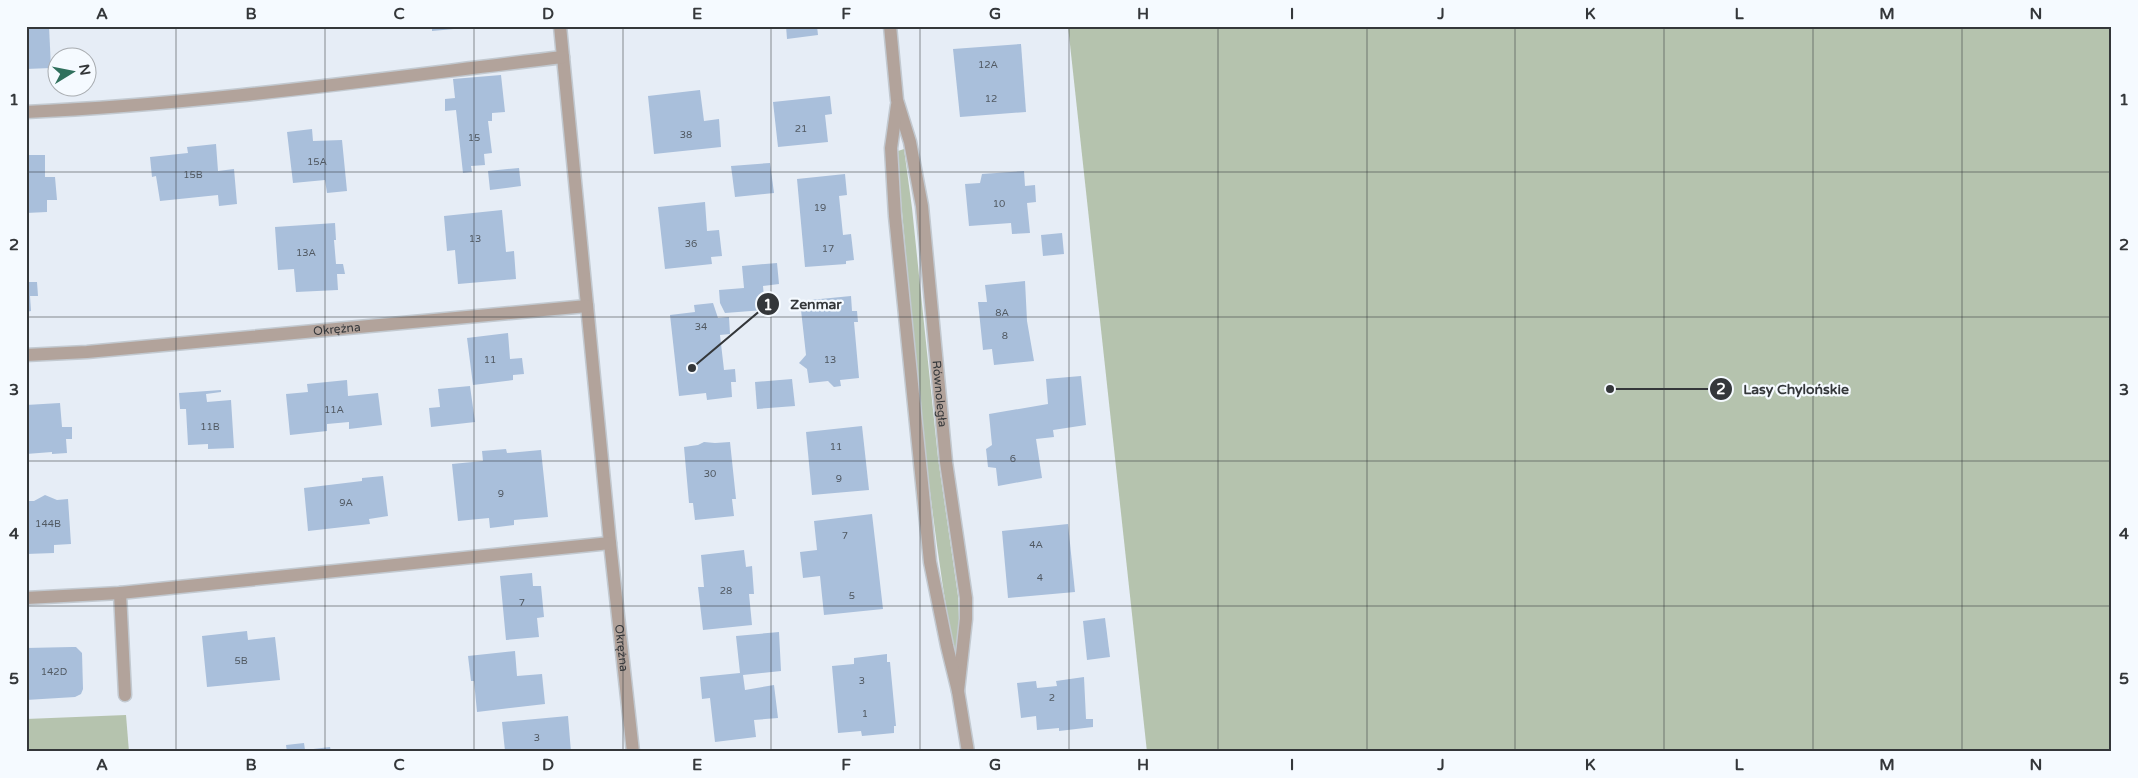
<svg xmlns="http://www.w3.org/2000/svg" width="2138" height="778" font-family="'Varela Round',sans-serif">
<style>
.green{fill:#b5c3ae}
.building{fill:#a9bfdb}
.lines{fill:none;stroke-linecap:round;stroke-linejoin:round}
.minor-casing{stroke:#c2c9d0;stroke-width:15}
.minor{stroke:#b2a39b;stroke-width:12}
.grid{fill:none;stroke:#34373a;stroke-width:1;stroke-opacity:0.55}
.labels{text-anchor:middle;stroke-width:4.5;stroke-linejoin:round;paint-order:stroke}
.number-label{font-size:10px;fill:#515962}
.street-label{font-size:12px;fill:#34373a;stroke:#f5faff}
.leader{fill:none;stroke:#34373a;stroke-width:2}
.callout-dot{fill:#34373a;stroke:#f5faff;stroke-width:2}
.mark-label{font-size:15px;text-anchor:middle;font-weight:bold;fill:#fff}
.callout-label{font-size:14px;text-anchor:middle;font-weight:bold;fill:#34373a;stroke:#f5faff;stroke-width:4.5;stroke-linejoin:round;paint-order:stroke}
.neatline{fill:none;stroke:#34373a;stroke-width:2}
.grid-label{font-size:16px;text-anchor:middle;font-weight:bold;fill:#34373a}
</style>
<rect width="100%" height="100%" fill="#e6edf6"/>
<!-- green -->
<g class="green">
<polygon points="1068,26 2112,26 2112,752 1147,752"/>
<path d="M 904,149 L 912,208 L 938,458 L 958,596 L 959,619 L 955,659 C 925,494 913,325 897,158 L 898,151 Z"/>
<polygon points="126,715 129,752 26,752 26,719"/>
</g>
<!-- building -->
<g class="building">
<polygon points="26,26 49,26 51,68 26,69"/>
<polygon points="432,26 464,26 465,28 432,31"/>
<polygon points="786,26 817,26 818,35 787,39"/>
<polygon points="1021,44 1026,112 960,117 953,49"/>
<polygon points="501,75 505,112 492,113 492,121 488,121 492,153 484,154 485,165 471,166 472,172 463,173 456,110 445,111 445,99 455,98 453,79"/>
<polygon points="700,90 704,121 719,119 721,147 654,154 648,96"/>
<polygon points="830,96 832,114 825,115 828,142 778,147 773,102"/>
<polygon points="312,129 313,141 342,140 347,191 327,193 325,180 293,183 287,132"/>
<polygon points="216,144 218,171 234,169 237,204 219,206 218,195 160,201 156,176 152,177 150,157 188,153 187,147"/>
<polygon points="26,155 45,155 45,177 55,177 57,200 47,200 47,212 26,213"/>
<polygon points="770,163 774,193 735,197 731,166"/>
<polygon points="519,168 521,186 490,190 488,171"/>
<polygon points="1024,171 1025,186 1035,185 1036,202 1027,203 1030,233 1012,234 1011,223 969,226 965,184 980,183 982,174"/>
<polygon points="845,174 847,195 839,196 843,235 851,234 854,260 846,261 846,264 805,267 797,179"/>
<polygon points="705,202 707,231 719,230 722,256 711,257 712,264 665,269 658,207"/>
<polygon points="502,210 506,252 514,251 516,279 458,284 455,250 447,251 444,216"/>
<polygon points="335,223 336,240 334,240 336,264 343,264 345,274 337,274 338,290 296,292 294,269 278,270 275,227"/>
<polygon points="1062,233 1064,254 1043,256 1041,235"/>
<polygon points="777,263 779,284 763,286 765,310 725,313 720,303 719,290 744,288 742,266"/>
<polygon points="26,264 28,264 29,282 37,282 38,296 30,296 31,311 26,312"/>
<polygon points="1025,281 1027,321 1034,361 994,365 992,349 983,350 978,302 987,302 985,285"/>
<polygon points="851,296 852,311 857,311 858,322 854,322 859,378 840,380 841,386 834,387 828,381 809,383 807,369 799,363 806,355 800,301"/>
<polygon points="713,303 718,318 729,317 730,334 720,335 724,370 735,369 736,382 731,382 732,397 707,400 706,393 679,396 670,315 695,312 694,305"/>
<polygon points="508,333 510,359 522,358 524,374 513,375 513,380 473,385 467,338"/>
<polygon points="1081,376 1086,425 1053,430 1054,437 1036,439 1042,478 998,486 996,468 988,467 986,449 992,445 989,414 1048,404 1046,379"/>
<polygon points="792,379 795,406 757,409 755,382"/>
<polygon points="347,380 348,396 378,393 382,425 349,429 349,422 327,424 327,431 290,435 286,394 308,392 307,384"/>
<polygon points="470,386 475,422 431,427 429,408 440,407 438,389"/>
<polygon points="221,390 221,392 206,394 207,402 231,400 234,448 208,449 208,444 188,445 186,409 180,409 179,393"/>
<polygon points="60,403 62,427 72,427 72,439 66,439 67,453 52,454 52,452 26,454 26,405"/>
<polygon points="862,426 869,490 812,495 806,432"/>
<polygon points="704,442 715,443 730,442 736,499 732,499 734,516 695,520 693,503 689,503 684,447 698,445"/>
<polygon points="506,449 507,453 541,450 548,517 514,520 514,525 490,528 489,518 458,521 452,464 483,461 482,451"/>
<polygon points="383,476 388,516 369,519 370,524 308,531 304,488 362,481 362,478"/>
<polygon points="45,495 57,500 68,499 71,544 54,545 54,553 26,554 26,501 34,501"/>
<polygon points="872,514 883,609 824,615 820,576 803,578 800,552 817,550 814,521"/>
<polygon points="1068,524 1075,592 1008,598 1002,531"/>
<polygon points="744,550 746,567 752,566 754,594 749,594 752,625 703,630 698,587 704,587 701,555"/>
<polygon points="532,573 533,586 541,586 544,617 537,618 539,637 506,640 500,576"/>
<polygon points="1105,618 1110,657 1087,660 1083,621"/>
<polygon points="247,631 248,640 275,637 280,680 207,687 202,636"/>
<polygon points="779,632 781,671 743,675 745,690 774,685 778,718 754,720 756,737 715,742 710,698 702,699 700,677 740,673 736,636"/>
<polygon points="72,647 76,647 82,653 83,689 81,694 75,697 26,700 26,648"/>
<polygon points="515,651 517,676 542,674 545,704 477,712 474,681 471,681 468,656"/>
<polygon points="887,654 887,662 890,662 896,726 894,726 894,733 862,736 861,731 838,733 832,666 854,664 854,658"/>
<polygon points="1084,677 1086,719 1093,719 1093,727 1059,731 1059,728 1037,730 1036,716 1021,718 1017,683 1036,681 1037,688 1057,686 1056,681"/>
<polygon points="568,716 571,752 505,751 502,722"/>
<polygon points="304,743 305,750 330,747 331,752 287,752 286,745"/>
</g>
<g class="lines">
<!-- minor casing -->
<g class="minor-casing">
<g id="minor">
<path id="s1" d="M 560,26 L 610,543 L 633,752"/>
<path id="s2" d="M 890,26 L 897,100 L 910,142 L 922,206 L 946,462 L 966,598 L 966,619 L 958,691"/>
<polyline points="897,105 891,148 895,216 930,562 947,646 958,691 968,752"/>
<path d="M 26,112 C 205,104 385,78 563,57"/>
<path id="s3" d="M 26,355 L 87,352 L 587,306"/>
<polyline points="120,593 125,695"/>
<polyline points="26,598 120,593 610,543"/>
</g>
</g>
<!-- minor -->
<use href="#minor" class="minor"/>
</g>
<!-- grid -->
<path class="grid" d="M 176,26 L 176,752M 325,26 L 325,752M 474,26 L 474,752M 623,26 L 623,752M 771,26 L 771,752M 920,26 L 920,752M 1069,26 L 1069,752M 1218,26 L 1218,752M 1367,26 L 1367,752M 1515,26 L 1515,752M 1664,26 L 1664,752M 1813,26 L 1813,752M 1962,26 L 1962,752M 26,172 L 2112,172M 26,317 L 2112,317M 26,461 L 2112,461M 26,606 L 2112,606"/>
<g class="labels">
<!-- number labels -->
<g class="number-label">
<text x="988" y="68">12A</text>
<text x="991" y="102">12</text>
<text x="801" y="132">21</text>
<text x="686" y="138">38</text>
<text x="474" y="141">15</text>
<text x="317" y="165">15A</text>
<text x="193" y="178">15B</text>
<text x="999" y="207">10</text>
<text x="820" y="211">19</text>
<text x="475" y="242">13</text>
<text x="691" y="247">36</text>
<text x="828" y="252">17</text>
<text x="306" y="256">13A</text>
<text x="1002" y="316">8A</text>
<text x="701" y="330">34</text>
<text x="1005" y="339">8</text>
<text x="490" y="363">11</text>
<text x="830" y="363">13</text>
<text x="334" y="413">11A</text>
<text x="210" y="430">11B</text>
<text x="836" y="450">11</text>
<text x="1013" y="462">6</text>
<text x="710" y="477">30</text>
<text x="839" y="482">9</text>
<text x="501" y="497">9</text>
<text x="346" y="506">9A</text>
<text x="48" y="527">144B</text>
<text x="845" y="539">7</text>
<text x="1036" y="548">4A</text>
<text x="1040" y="581">4</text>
<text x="726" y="594">28</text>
<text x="852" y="599">5</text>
<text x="522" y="606">7</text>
<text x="241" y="664">5B</text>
<text x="54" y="675">142D</text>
<text x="862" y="684">3</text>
<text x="1052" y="701">2</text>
<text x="865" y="717">1</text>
<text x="537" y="741">3</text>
</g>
<!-- street labels -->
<g class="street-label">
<text dy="4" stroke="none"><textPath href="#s3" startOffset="312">Okrężna</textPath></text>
<text dy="4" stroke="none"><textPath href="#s2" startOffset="372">Równoległa</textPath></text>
<text dy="4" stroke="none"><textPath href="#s1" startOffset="625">Okrężna</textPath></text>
</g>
</g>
<!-- callouts -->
<path class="leader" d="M692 368L768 304M1610 389L1721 389"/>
<g class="callout-dot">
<circle cx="692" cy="368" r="5"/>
<circle cx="1610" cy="389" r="5"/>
<circle cx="768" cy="304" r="12"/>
<circle cx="1721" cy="389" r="12"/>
</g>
<g class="mark-label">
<text x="768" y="310">1</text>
<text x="1721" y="394">2</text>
</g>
<g class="callout-label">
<text x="816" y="309">Zenmar</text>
<text x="1796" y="394">Lasy Chylońskie</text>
</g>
<!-- border -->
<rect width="2138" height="778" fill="none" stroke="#f5faff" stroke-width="55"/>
<!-- north arrow -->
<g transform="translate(72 72) rotate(80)"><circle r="24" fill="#f5faff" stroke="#a8acb0"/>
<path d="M0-4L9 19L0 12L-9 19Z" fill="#30705d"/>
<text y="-8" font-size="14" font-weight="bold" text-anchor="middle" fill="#34373a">N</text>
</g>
<rect x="28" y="28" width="2082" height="722" class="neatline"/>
<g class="grid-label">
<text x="102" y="19">A</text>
<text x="251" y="19">B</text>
<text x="399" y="19">C</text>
<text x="548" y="19">D</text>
<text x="697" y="19">E</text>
<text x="846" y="19">F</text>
<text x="995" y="19">G</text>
<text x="1143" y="19">H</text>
<text x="1292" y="19">I</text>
<text x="1441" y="19">J</text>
<text x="1590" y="19">K</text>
<text x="1739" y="19">L</text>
<text x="1887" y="19">M</text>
<text x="2036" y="19">N</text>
<text x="14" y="105">1</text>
<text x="2124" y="105">1</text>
<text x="14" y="250">2</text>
<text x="2124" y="250">2</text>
<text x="14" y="395">3</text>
<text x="2124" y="395">3</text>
<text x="14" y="539">4</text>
<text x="2124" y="539">4</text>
<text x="14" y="684">5</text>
<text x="2124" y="684">5</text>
<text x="102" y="770">A</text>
<text x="251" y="770">B</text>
<text x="399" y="770">C</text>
<text x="548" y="770">D</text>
<text x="697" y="770">E</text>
<text x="846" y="770">F</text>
<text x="995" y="770">G</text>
<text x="1143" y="770">H</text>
<text x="1292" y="770">I</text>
<text x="1441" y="770">J</text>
<text x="1590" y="770">K</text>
<text x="1739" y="770">L</text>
<text x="1887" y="770">M</text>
<text x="2036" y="770">N</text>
</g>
</svg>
